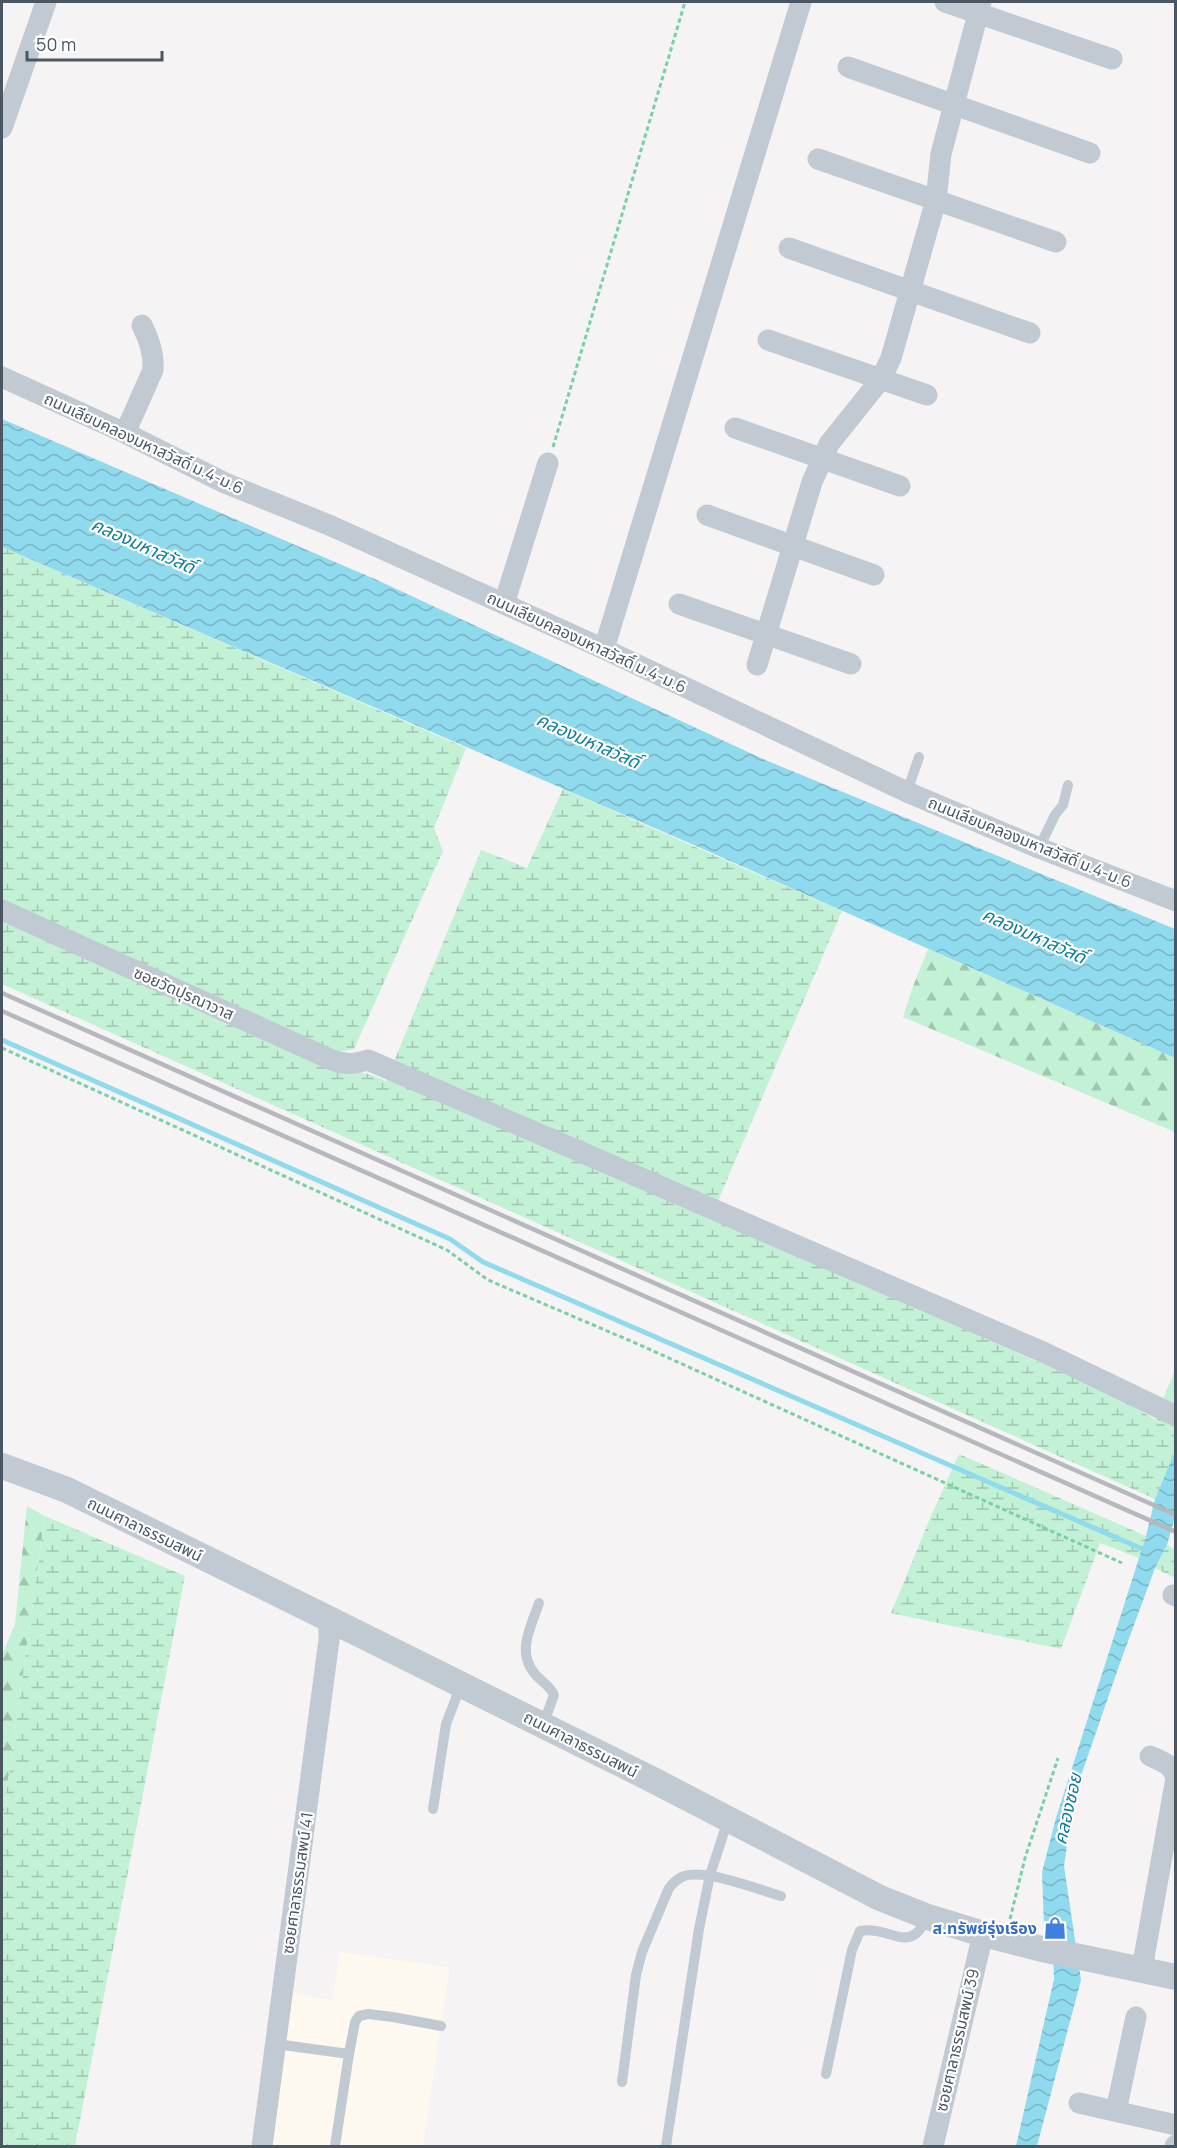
<svg xmlns="http://www.w3.org/2000/svg" width="1177" height="2148" font-family="Manrope,'Noto Sans Thai',sans-serif">
<style>
.commercial{fill:#fdf9ef}
.forest{fill:url(#forest-firs)}
.wetland{fill:url(#wetland-marsh)}
.water{fill:url(#water-waves)}
.lines{fill:none;stroke-linecap:round;stroke-linejoin:round}
.stream{stroke:#90daee;stroke-width:5}
.path{stroke:#7ad0a6;stroke-width:3;stroke-dasharray:4.5 3;stroke-linecap:butt}
.service{stroke:#c1cad2;stroke-width:10}
.minor{stroke:#c1cad2;stroke-width:21}
.tertiary{stroke:#c1cad2;stroke-width:26}
.rail{stroke:#b5b8bd;stroke-width:4.5}
.labels{text-anchor:middle;stroke-width:4.5;stroke-linejoin:round;paint-order:stroke}
.street-label{font-size:16px;fill:#4a5661;stroke:#fff}
.shop-label{font-size:16px;font-weight:bold;fill:#366cbe;stroke:#fff;text-anchor:end}
.water-label{font-size:18px;font-style:italic;fill:#0c7c9b;stroke:#fff}
</style>
<defs>
<pattern id="forest-firs" width="22" height="20" patternUnits="userSpaceOnUse" patternTransform="scale(1.5)"><rect width="22" height="20" fill="#c3f1d5"/><path d="M5 1l3.5 6h-7zM16 11l3.5 6h-7z" fill="#a0c6b0"/></pattern>
<pattern id="wetland-marsh" width="20" height="14" patternUnits="userSpaceOnUse" patternTransform="scale(1.5)"><rect width="20" height="14" fill="#c3f1d5"/><path d="M1 5h8M5 5V1M11 12h8M15 12V8" fill="none" stroke="#a0c6b0"/></pattern>
<pattern id="water-waves" width="16" height="10" patternUnits="userSpaceOnUse" patternTransform="scale(1.5)"><rect width="16" height="10" fill="#90daee"/><path d="M0 5q4-4 8 0t8 0" fill="none" stroke="#78b4c4"/></pattern>
</defs>
<rect width="100%" height="100%" fill="#f5f3f3"/>
<!-- commercial -->
<polygon class="commercial" points="339,1952 450,1967 423,2146 273,2146 289,1992 333,2000"/>
<!-- forest -->
<g class="forest">
<polygon points="928,949 1175,1058 1175,1132 903,1017 912,989"/>
<polygon points="1175,1370 1175,1431 1155,1419"/>
<polygon points="27,1506 45,1516 2,1824 2,1655 15,1624"/>
</g>
<!-- wetland -->
<g class="wetland">
<polygon points="2,547 466,748 434,828 443,851 354,1049 336,1052 2,902"/>
<polygon points="563,789 842,911 711,1217 1115,1396 1175,1431 1175,1451 1155,1499 2,984 2,917 327,1066 369,1074 386,1081 481,850 527,868"/>
<polygon points="959,1454 1146,1536 1139,1558 1100,1543 1061,1649 891,1613 931,1516"/>
<polygon points="45,1516 185,1576 75,2146 2,2146 2,1824"/>
<polygon points="1167,1545 1175,1549 1175,1578 1155,1568"/>
</g>
<!-- water -->
<g class="water">
<polygon points="2,419 377,580 763,759 1175,929 1175,1058 687,842 2,547"/>
<polygon points="1175,1451 1175,1517 1167,1545 1155,1568 1120,1663 1074,1796 1064,1866 1081,1980 1037,2146 1016,2146 1054,1979 1053,1947 1044,1927 1042,1872 1056,1818 1146,1536 1155,1499"/>
</g>
<g class="lines">
<!-- stream -->
<polyline class="stream" points="2,1040 450,1239 483,1262 1147,1551"/>
<!-- path -->
<g class="path">
<polyline points="553,447 685,2"/>
<polyline points="2,1048 447,1250 488,1280 640,1345 1122,1563"/>
<polyline points="1010,1919 1025,1858 1058,1758"/>
</g>
<!-- service -->
<g class="service">
<polyline points="907,792 919,757"/>
<polyline points="1039,848 1055,815 1063,805 1068,785"/>
<path d="M 539,1603 C 531,1627 516,1652 535,1674 C 542,1682 550,1686 554,1695 L 543,1725"/>
<polyline points="433,1809 446,1724 461,1685"/>
<polyline points="276,2044 349,2054"/>
<path d="M 826,2074 L 852,1950 L 860,1931 C 890,1925 910,1957 927,1917"/>
<path d="M 622,2082 L 636,1975 L 642,1952 L 669,1888 C 673,1883 678,1878 684,1876 C 707,1869 757,1889 781,1896"/>
<polyline points="335,2146 349,2054 355,2022 359,2016 368,2014 393,2017 441,2026"/>
<polyline points="666,2146 699,1929 710,1875 728,1820"/>
</g>
<!-- minor -->
<g class="minor">
<polyline points="945,2 1112,59"/>
<polyline points="848,67 1090,153"/>
<polyline points="2,128 46,2"/>
<polyline points="818,159 1056,242"/>
<polyline points="789,248 1030,333"/>
<polyline points="768,340 927,395"/>
<polyline points="2,377 125,433 225,483 329,525 604,649 907,792 1039,848 1176,901"/>
<polyline points="735,428 900,486"/>
<path d="M 125,433 L 153,370 C 154,353 149,340 142,325"/>
<polyline points="707,515 874,575"/>
<polyline points="504,604 548,463"/>
<polyline points="679,604 851,664"/>
<polyline points="604,649 801,2"/>
<polyline points="757,665 812,482 829,444 881,379 891,358 936,200 941,154 981,2"/>
<path d="M 2,910 L 332,1060 C 346,1065 355,1064 368,1060 L 1043,1352 L 1176,1416"/>
<polyline points="1173,1595 1176,1596"/>
<path d="M 1150,1756 C 1161,1761 1172,1764 1176,1777"/>
<polyline points="1142,1969 1176,1778"/>
<polyline points="1079,2103 1176,2125"/>
<polyline points="1116,2111 1136,2017"/>
<polyline points="262,2146 329,1640 329,1619"/>
<polyline points="933,2146 983,1934"/>
<polyline points="1175,2146 1176,2145"/>
</g>
<!-- tertiary -->
<polyline class="tertiary" points="2,1466 67,1490 329,1619 653,1780 880,1898 928,1917 983,1934 1042,1949 1176,1977"/>
<!-- rail -->
<g class="rail">
<polyline points="2,993 1176,1515"/>
<polyline points="2,1011 1176,1532"/>
</g>
</g>
<!-- icons -->
<defs>
<g id="shop-bare" transform="scale(1.8)"><path d="M-5-2.5h2.3a2.7 3.5 0 0 1 5.4 0H5L5.5 6h-11ZM-1.5-2.5h3a1.5 2.3 0 0 0-3 0Z" fill="#3f7fe0" stroke="#fff" stroke-width="2.5" paint-order="stroke"/></g>
</defs>
<g fill-rule="evenodd">
<use href="#shop-bare" x="1055" y="1928"/>
</g>
<g class="labels">
<!-- street labels -->
<g class="street-label">
<text transform="translate(144 443) rotate(25)" y="6">ถนนเลียบคลองมหาสวัสดิ์ ม.4-ม.6</text>
<text transform="translate(587 642) rotate(25)" y="6">ถนนเลียบคลองมหาสวัสดิ์ ม.4-ม.6</text>
<text transform="translate(1030 842) rotate(22)" y="6">ถนนเลียบคลองมหาสวัสดิ์ ม.4-ม.6</text>
<text transform="translate(184 993) rotate(24)" y="6">ซอยวัดปุรณาวาส</text>
<text transform="translate(145 1529) rotate(26)" y="6">ถนนศาลาธรรมสพน์</text>
<text transform="translate(581 1744) rotate(27)" y="6">ถนนศาลาธรรมสพน์</text>
<text transform="translate(297 1883) rotate(-82)" y="6">ซอยศาลาธรรมสพน์ 41</text>
<text transform="translate(957 2040) rotate(-77)" y="6">ซอยศาลาธรรมสพน์ 39</text>
</g>
<!-- shop labels -->
<g class="shop-label">
<text x="1037" y="1934">ส.ทรัพย์รุ่งเรือง</text>
</g>
<!-- water labels -->
<g class="water-label">
<text transform="translate(143 546) rotate(24)" y="6">คลองมหาสวัสดิ์</text>
<text transform="translate(588 741) rotate(24)" y="6">คลองมหาสวัสดิ์</text>
<text transform="translate(1034 936) rotate(24)" y="6">คลองมหาสวัสดิ์</text>
<text transform="translate(1068 1809) rotate(-77)" y="6">คลองซอย</text>
</g>
</g>
<!-- border -->
<rect width="1177" height="2148" fill="none" stroke="#4a5661" stroke-width="6"/>
<!-- scale -->
<path d="M27 51v9h135v-9" fill="none" stroke="#4a5661" stroke-width="3"/>
<text x="36" y="51" font-size="18" fill="#4a5661" stroke="#ffffff" stroke-width="4.5" paint-order="stroke">50 m</text>
</svg>
